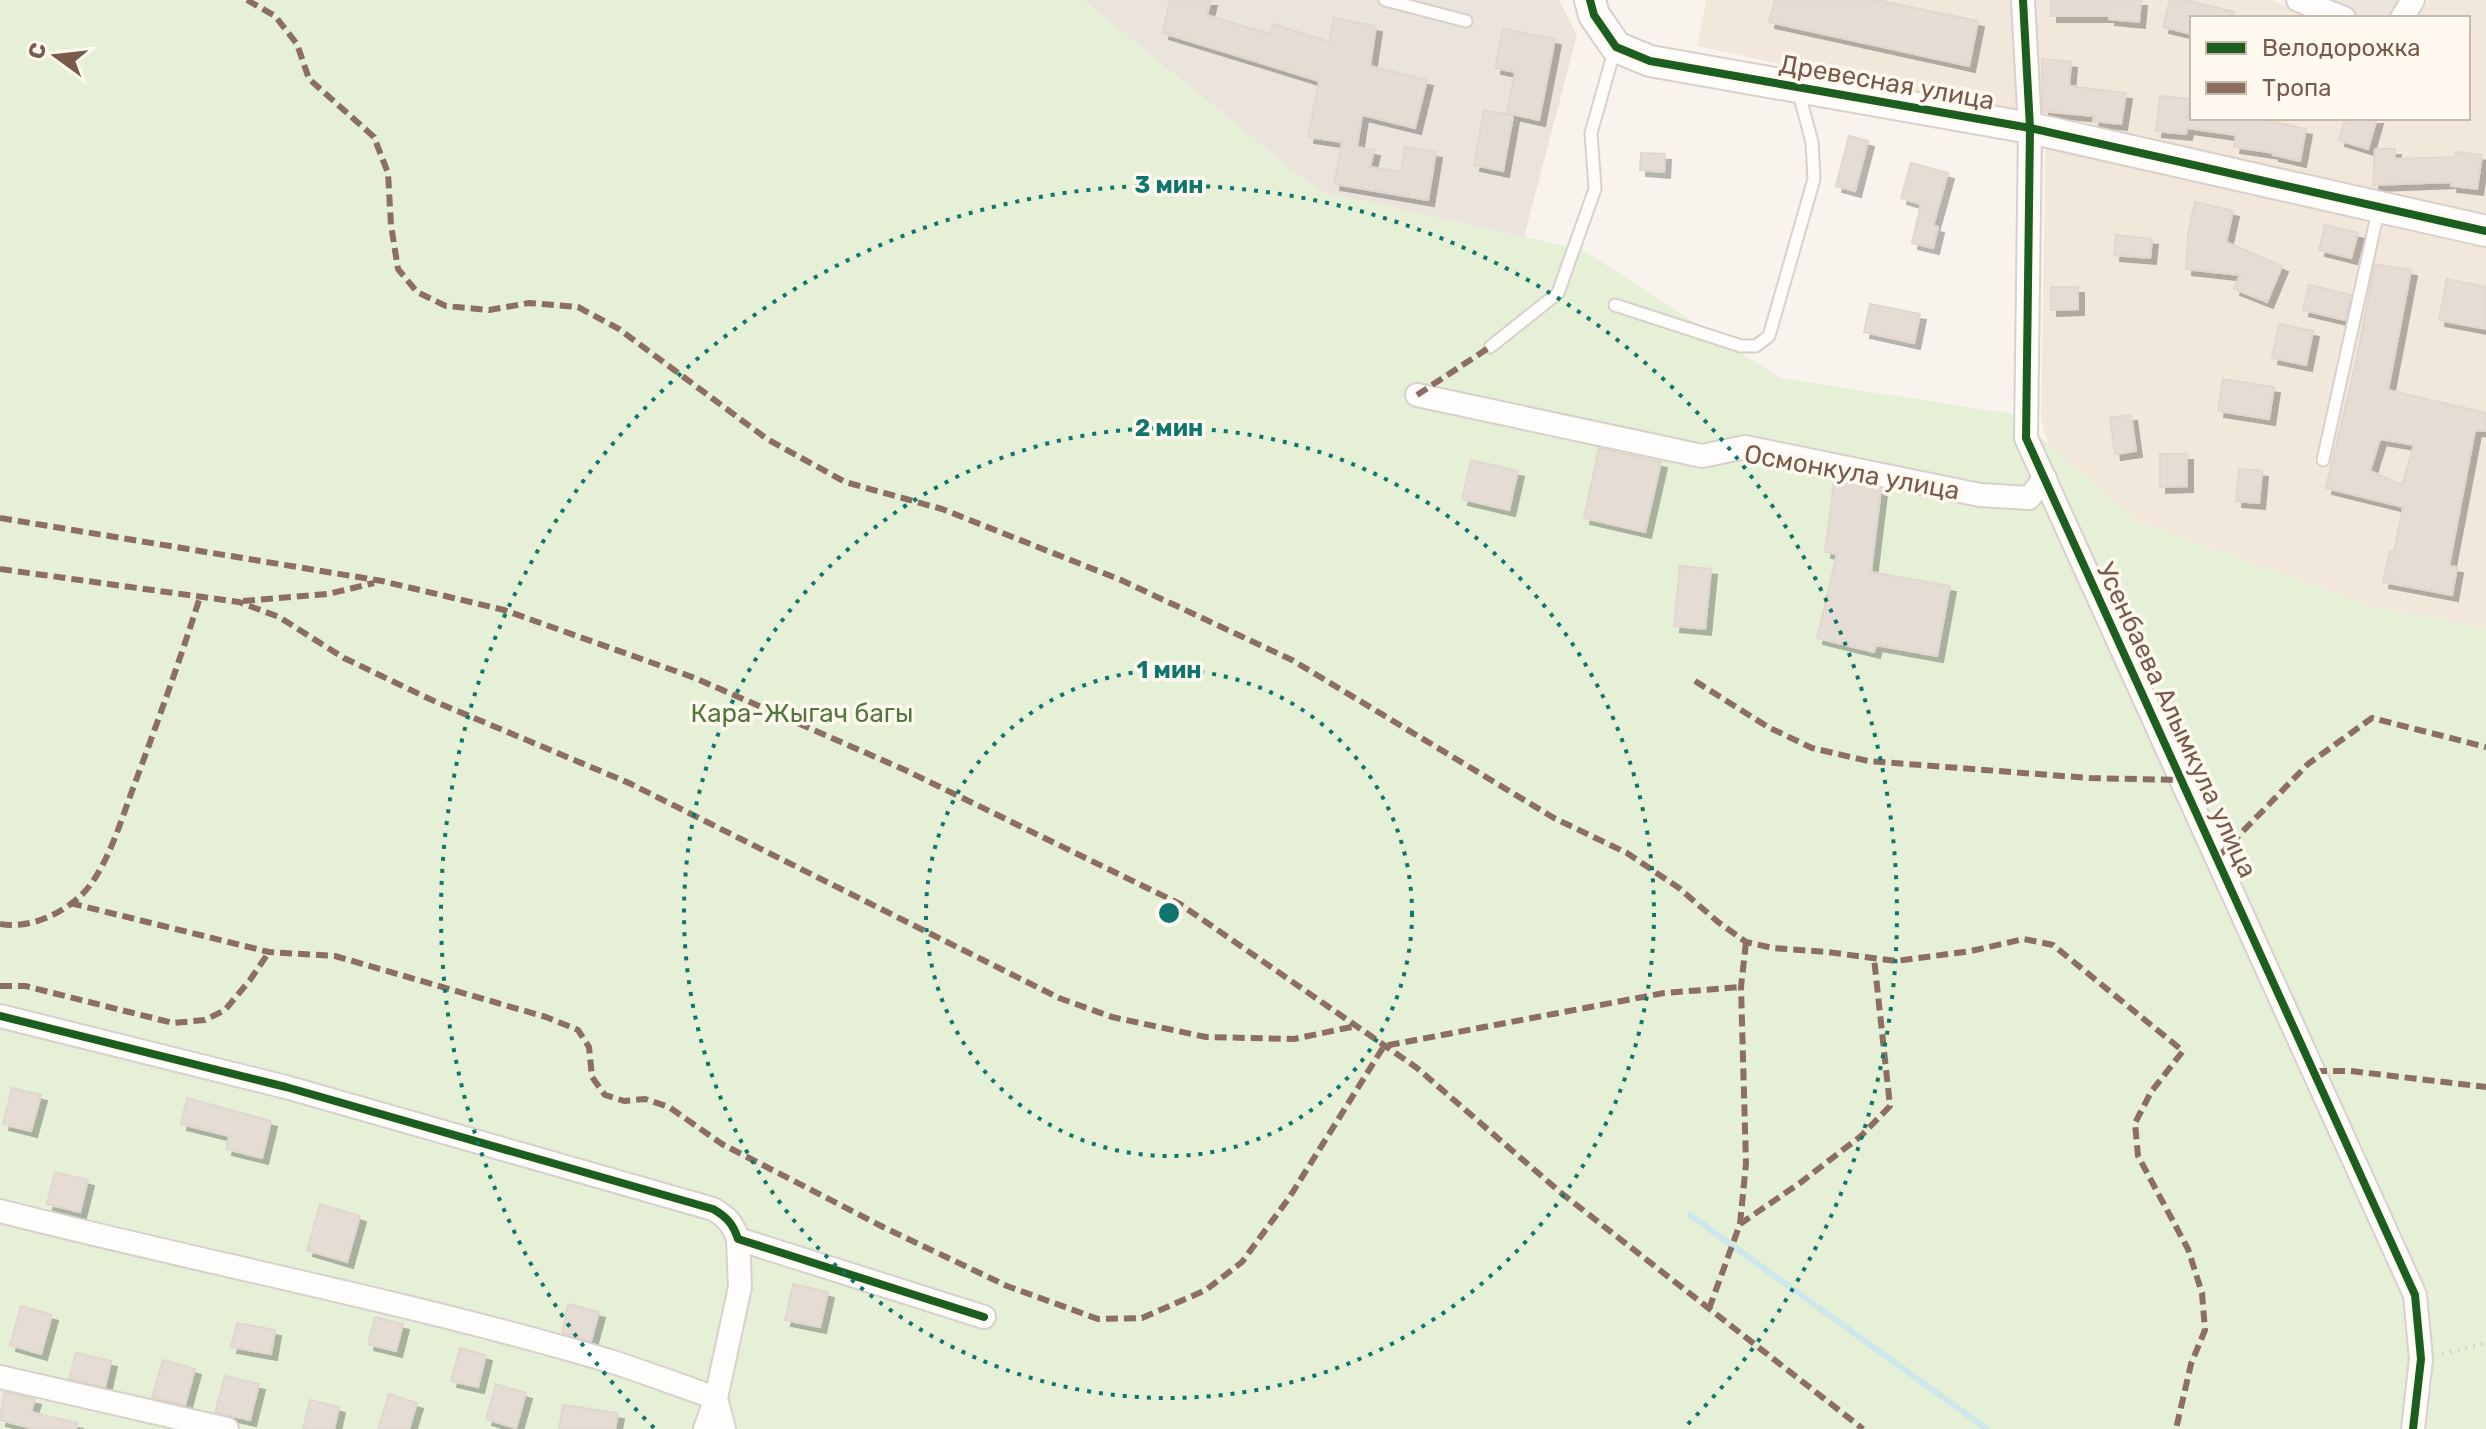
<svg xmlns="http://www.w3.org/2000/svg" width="2486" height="1429" font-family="Rubik,sans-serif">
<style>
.residential{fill:#f1e7da}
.industrial{fill:#ebe4dd}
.green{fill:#e5f0d7}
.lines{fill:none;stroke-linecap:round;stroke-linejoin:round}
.stream{stroke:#cde7ea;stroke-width:6}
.building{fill:#e5dcd4;stroke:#e2d7cf;stroke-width:2;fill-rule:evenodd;filter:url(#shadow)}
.lane-casing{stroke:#d8d0ca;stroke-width:15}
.street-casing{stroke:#d8d0ca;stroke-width:26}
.secondary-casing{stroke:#d8d0c9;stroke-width:34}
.path{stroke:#dbd3ce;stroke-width:4;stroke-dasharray:2 6;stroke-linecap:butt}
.lane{stroke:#fefdfc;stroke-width:11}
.street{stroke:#fefdfc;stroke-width:22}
.secondary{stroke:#fefdfc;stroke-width:30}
.quiet{stroke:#8d6e63;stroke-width:6;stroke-dasharray:12 6;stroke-linecap:butt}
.cycleway-casing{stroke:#fff9ef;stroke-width:13}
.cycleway{stroke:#1b5e20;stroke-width:8}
.ring{fill:none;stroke:#0f766e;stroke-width:4;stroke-dasharray:4 8}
.labels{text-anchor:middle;stroke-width:7;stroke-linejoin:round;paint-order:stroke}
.street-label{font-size:26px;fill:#795a4b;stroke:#fff9ef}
.park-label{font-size:26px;fill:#51793f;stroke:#fff9ef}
.centre{fill:#0f766e;stroke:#fff9ef;stroke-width:4}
.ring-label{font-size:24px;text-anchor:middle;font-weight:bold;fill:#0f766e;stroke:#fff9ef;stroke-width:7;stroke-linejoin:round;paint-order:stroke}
</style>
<defs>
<filter id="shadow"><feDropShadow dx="6" dy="6" stdDeviation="0" flood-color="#0004"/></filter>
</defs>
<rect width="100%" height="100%" fill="#f8f4ed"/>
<!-- residential -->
<polygon class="residential" points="1706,0 2271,0 2317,18 2192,18 2192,118 2468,118 2468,18 2417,18 2429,0 2486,0 2486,629 2369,606 2136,521 2048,444 2041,419 2046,122 1697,46"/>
<!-- industrial -->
<g class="industrial">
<polygon points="1083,0 1559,0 1577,35 1524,237 1318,191"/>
<polygon points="2316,0 2401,0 2390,18 2361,18"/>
</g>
<!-- green -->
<polygon class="green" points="0,0 1083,0 1318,191 1583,250 1780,378 2014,414 2136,521 2369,606 2486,629 2486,1429 0,1429"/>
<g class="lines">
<!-- stream -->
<polyline class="stream" points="1690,1215 1987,1429"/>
</g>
<!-- building -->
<g class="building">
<polygon points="1170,0 1211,0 1207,15 1270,34 1273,24 1329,42 1334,18 1376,26 1370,66 1427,80 1415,128 1362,115 1357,147 1374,150 1370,167 1401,172 1405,147 1436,152 1428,200 1334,184 1342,142 1308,137 1319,81 1163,33"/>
<polygon points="1775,0 1877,0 1978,21 1969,66 1769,22"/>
<polygon points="2051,0 2141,0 2139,22 2109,19 2109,16 2051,16"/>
<polygon points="2170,0 2186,0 2234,12 2233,18 2192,18 2192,34 2163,27"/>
<polygon points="1503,29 1555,39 1539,120 1507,113 1515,72 1495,68"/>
<polygon points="2042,59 2071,62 2069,86 2126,93 2121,124 2093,121 2094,116 2043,111"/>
<polygon points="2160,96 2190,99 2188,118 2255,118 2306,129 2300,161 2273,155 2274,153 2234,147 2236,135 2187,128 2186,134 2156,131"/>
<polygon points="1484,110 1513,116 1503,171 1474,165"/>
<polygon points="2345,118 2377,118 2368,149 2339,140"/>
<polygon points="1849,136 1868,141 1855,191 1836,186"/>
<polygon points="2375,149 2395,149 2395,159 2455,157 2456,152 2482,155 2477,189 2451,186 2452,182 2373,185"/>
<polygon points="1641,153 1665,154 1664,172 1640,170"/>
<polygon points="1911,163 1948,173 1933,226 1938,227 1933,248 1912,243 1921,204 1901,198"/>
<polygon points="2195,202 2233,211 2226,242 2282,266 2267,302 2234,289 2240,275 2186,269 2188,234"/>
<polygon points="2325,225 2358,233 2351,258 2319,250"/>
<polygon points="2116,235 2152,239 2150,258 2114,255"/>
<path d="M 2375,264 L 2411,270 L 2388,390 L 2486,413 L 2486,431 L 2475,430 L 2449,566 L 2457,567 L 2452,595 L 2383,582 L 2390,551 L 2394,552 L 2403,507 L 2326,488 L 2356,362 ZM 2380,439 L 2414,445 L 2402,485 L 2370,471 Z"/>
<polygon points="2447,279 2486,287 2486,329 2439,320"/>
<polygon points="2309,285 2351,295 2345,320 2303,310"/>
<polygon points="2051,287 2078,287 2078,309 2051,310"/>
<polygon points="1870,304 1920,314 1914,343 1864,332"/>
<polygon points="2279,324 2313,331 2306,365 2272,358"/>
<polygon points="2223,379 2274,387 2269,419 2218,411"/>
<polygon points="2131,415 2136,451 2115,454 2110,418"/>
<polygon points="1599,448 1661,462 1645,532 1584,518"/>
<polygon points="2160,454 2187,454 2187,486 2160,487"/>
<polygon points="1471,460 1518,471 1509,510 1462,499"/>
<polygon points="2239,469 2262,471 2259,503 2236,501"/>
<polygon points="1834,482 1881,489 1871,572 1950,586 1937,656 1876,645 1874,652 1817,638 1837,554 1825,552"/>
<polygon points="1680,566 1711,569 1705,629 1674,626"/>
<polygon points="12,1088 41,1095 31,1131 3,1124"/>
<polygon points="187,1098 271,1121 262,1158 226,1149 229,1136 181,1124"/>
<polygon points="55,1172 88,1180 80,1212 47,1204"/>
<polygon points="320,1204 360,1216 347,1262 307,1250"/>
<polygon points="793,1284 828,1292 820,1327 785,1320"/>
<polygon points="568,1304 599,1312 591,1341 562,1333"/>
<polygon points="21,1306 52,1315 41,1354 10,1345"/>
<polygon points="375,1317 403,1324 396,1351 368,1344"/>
<polygon points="237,1323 275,1330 271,1354 231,1347"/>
<polygon points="460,1348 486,1355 478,1387 451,1381"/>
<polygon points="76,1353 111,1361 105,1387 69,1379"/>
<polygon points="163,1360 195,1369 185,1405 152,1397"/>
<polygon points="225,1376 259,1384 250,1420 215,1412"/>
<polygon points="496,1384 526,1393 516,1428 486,1419"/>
<polygon points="4,1392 35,1399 31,1412 77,1423 76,1429 35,1429 0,1420"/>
<polygon points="389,1394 417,1403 409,1429 378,1429"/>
<polygon points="310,1400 339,1407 334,1429 303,1429"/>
<polygon points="563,1405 618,1413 615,1429 559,1429"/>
</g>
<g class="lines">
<!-- lane casing -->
<g class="lane-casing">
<g id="lane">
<polyline points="1385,0 1466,21"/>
<polyline points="1615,305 1741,346 1756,346 1769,336 1814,179 1812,142 1798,90"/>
<polyline points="1490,347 1558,293 1595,189 1591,133 1615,48"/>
<polyline points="2323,460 2379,207"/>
</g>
</g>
<!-- street casing -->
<g class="street-casing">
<g id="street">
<polyline points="2023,0 2030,128 2026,438 2415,1295 2421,1359 2413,1429"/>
<polyline points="2298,0 2344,18"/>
<polyline points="2402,18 2413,0"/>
<polyline points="1417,395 1702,456 1745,447 1980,495 2029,498 2045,478"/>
<path d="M 0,1016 L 286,1087 L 713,1209 C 727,1217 733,1224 738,1239 L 984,1317"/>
<path d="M 0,1211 C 204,1263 411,1302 613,1362 C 647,1373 681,1386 716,1398 L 705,1429"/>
<polyline points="0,1377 227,1429"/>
<polyline points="724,1429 716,1398 740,1287 738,1239"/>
</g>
</g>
<!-- secondary casing -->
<g class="secondary-casing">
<polyline id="secondary" points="1590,0 1594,15 1616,47 1650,61 2030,128 2486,231"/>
</g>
<!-- path -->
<polyline class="path" points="2442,1354 2486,1343"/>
<!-- lane -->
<use href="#lane" class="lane"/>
<!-- street -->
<use href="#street" class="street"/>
<!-- secondary -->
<use href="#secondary" class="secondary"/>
<!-- quiet -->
<g class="quiet">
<polyline points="247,0 275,16 297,44 309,79 374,137 388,173 391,225 398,269 417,292 446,306 489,310 529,303 578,307 619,329 767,439 845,482 942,509 1121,580 1292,660 1554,818 1627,853 1679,888 1718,922 1746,942 1773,948 1827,952 1896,961 1971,951 2024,939 2053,945 2183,1051 2151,1092 2135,1123 2138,1156 2188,1249 2202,1293 2205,1330 2191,1364 2176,1429"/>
<polyline points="1417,395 1490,347"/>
<polyline points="0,518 382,581 504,610 695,678 905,770 1180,904 1417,1068 1560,1192 1863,1429"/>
<polyline points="0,569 239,602 279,617 344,658 436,702 629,783 1059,998 1112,1017 1206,1037 1294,1039 1356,1026"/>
<polyline points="243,601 328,594 374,583"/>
<polyline points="1695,681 1768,727 1812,748 1868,761 2089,778 2183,780"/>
<polyline points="2218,857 2308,764 2372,718 2486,747"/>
<polyline points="70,903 269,952 335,956 546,1017 578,1030 589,1047 592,1077 605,1095 624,1101 645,1099 669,1107 722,1144 883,1227 1007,1286 1098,1319 1142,1318 1206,1290 1242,1262 1289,1198 1384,1046 1664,993 1741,987"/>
<path d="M 0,924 C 32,930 72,910 91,884 C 112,854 122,817 135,783 C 158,721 180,660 200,597"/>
<polyline points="0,986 25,986 173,1023 205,1020 225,1010 250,980 269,952"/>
<polyline points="2315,1071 2351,1071 2486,1087"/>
<polyline points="1740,1224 1746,1164 1741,987 1746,942"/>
<polyline points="1709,1309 1740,1224 1800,1183 1861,1136 1890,1106 1874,958"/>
</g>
<!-- cycleway casing -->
<g class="cycleway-casing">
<g id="cycleway">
<polyline points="1590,0 1594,15 1616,47 1650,61 2030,128 2486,231"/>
<polyline points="2023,0 2030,128 2026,438 2415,1295 2421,1359 2413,1429"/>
<path d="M 0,1016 L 286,1087 L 713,1209 C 727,1217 733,1224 738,1239 L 984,1317"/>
</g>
</g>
<!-- cycleway -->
<use href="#cycleway" class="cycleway"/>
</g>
<!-- distance rings -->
<g class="ring">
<circle cx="1169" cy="913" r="243"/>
<circle cx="1169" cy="913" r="485"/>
<path d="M654 1428A728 728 0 1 1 1684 1428"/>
</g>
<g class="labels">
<!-- street labels -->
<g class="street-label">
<text transform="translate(1887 82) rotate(10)" y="9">Древесная улица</text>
<text transform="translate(1852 472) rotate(10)" y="9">Осмонкула улица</text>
<text transform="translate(2177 720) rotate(65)" y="9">Усенбаева Алымкула улица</text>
</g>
<!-- park labels -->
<g class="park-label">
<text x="802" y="722">Кара-Жыгач багы</text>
</g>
</g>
<circle cx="1169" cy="913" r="12" class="centre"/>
<g class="ring-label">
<text x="1169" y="193">3 мин</text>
<text x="1169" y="436">2 мин</text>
<text x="1169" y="678">1 мин</text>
</g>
<!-- legend -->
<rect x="2190" y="16" width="280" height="104" fill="#fff9ef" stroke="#c9b9ad" stroke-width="2"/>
<rect x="2206" y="42" width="40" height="12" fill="#1b5e20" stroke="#c9b9ad" stroke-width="2"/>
<text x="2262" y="56" font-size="24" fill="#795a4b">Велодорожка</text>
<rect x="2206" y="82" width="40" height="12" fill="#8d6e63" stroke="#c9b9ad" stroke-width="2"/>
<text x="2262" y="96" font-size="24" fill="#795a4b">Тропа</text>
<!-- north arrow -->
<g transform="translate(56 56) rotate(285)" stroke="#fff9ef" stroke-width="6" paint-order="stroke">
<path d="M0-6L14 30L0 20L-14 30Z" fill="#795a4b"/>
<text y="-12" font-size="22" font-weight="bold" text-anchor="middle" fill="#795a4b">С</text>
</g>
</svg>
